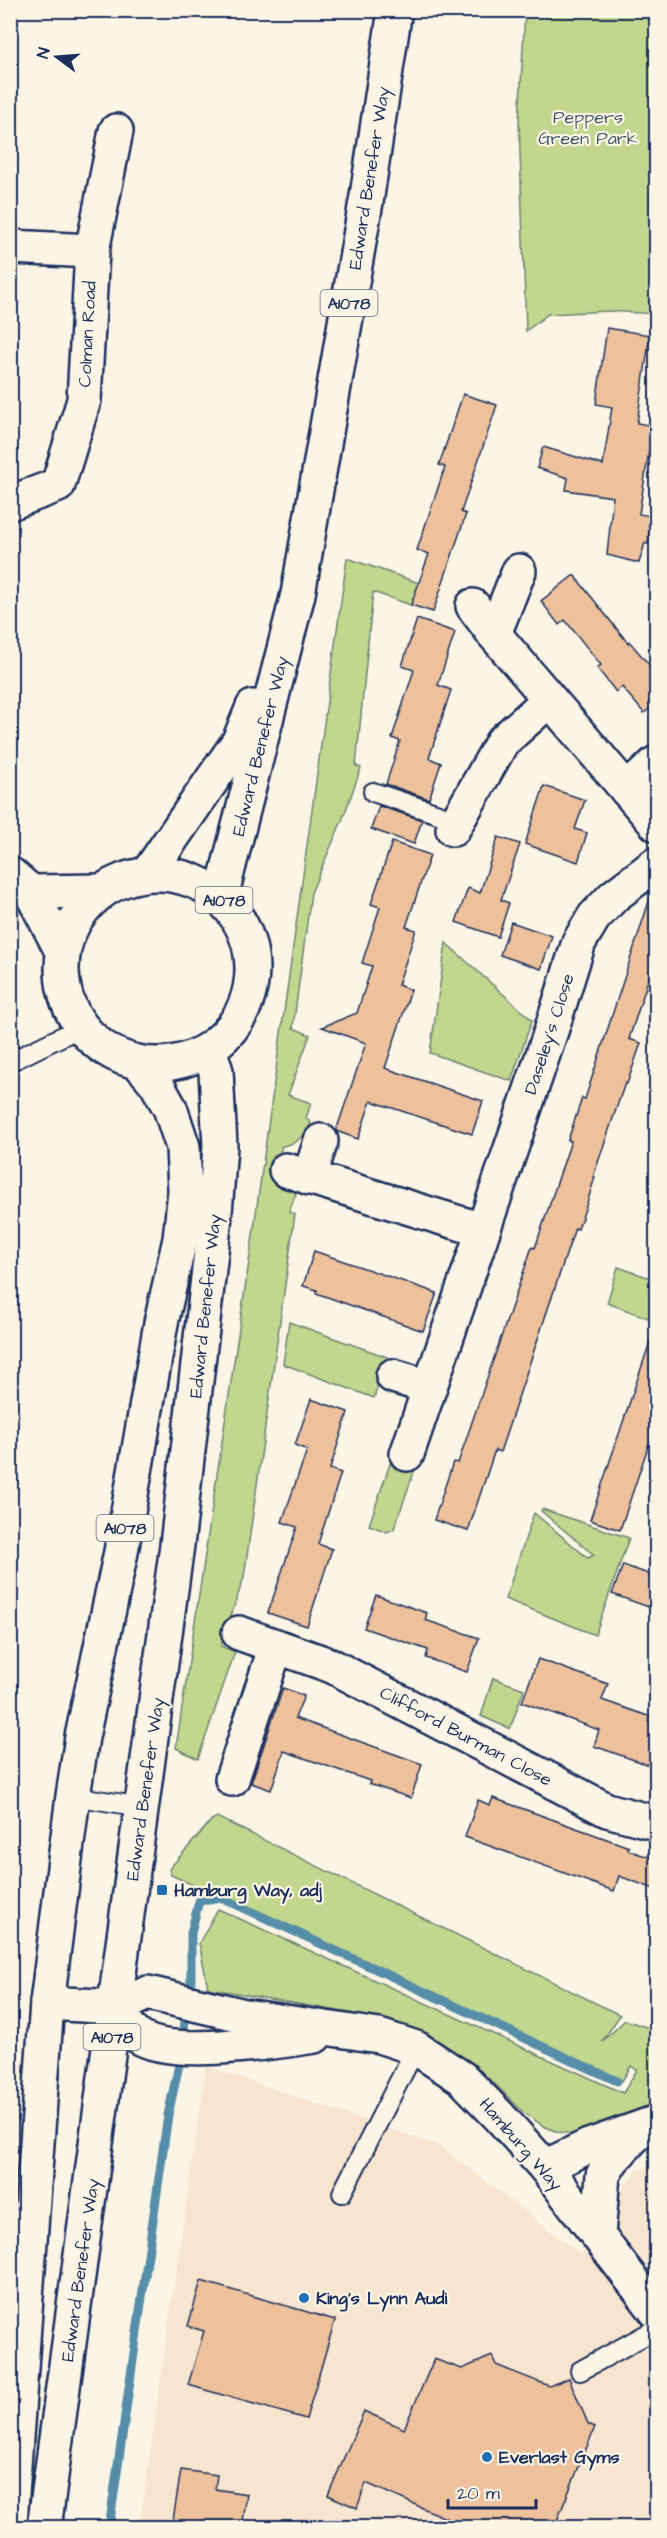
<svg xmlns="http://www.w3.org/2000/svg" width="667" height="2538" font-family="'Architects Daughter',sans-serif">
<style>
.built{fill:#f7e5cf}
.green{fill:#c1d78d;stroke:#6e8376;stroke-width:1.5}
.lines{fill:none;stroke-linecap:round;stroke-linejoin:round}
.stream{stroke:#578eaa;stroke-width:9}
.building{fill:#ecc19b;stroke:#1b2f5e;stroke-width:1.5}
.service-casing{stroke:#1b2f5e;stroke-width:22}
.minor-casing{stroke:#1b2f5e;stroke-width:38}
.tertiary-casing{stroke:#1b2f5e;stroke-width:38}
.primary-casing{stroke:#1b2f5e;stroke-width:38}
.service{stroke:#fcf5e5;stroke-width:18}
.minor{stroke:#fcf5e5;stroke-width:33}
.tertiary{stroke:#fcf5e5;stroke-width:33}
.primary{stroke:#fcf5e5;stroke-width:33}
.poi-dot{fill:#1f6fb2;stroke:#fcf5e5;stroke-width:2}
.labels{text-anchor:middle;stroke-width:4.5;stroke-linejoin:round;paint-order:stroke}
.shield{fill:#fcf5e5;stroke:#5e6a86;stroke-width:1.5}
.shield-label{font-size:16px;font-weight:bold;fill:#1b2f5e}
.park-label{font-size:18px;fill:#44596a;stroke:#fcf5e5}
.street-label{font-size:18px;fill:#1b2f5e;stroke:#fcf5e5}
.poi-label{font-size:18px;font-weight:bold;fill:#1b2f5e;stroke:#fcf5e5;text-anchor:start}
</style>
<rect width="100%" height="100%" fill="#fcf5e5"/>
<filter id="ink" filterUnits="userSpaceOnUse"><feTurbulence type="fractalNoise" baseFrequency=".0167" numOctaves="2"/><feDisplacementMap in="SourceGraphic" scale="12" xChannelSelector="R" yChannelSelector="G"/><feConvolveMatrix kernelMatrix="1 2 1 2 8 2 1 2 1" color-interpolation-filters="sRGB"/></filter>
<g filter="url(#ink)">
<!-- built -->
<polygon class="built" points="206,2066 440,2146 580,2254 614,2233 615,2197 638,2170 656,2163 656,2527 139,2528"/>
<!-- green -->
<g class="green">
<polygon points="525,11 656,11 656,314 609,311 548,314 526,331 519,121"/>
<path d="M 347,558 L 419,583 L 411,605 L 373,592 L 356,766 L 361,768 L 343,818 L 311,893 L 293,1028 L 310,1035 L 288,1095 L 311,1103 L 306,1118 L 311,1123 C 305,1136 297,1144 282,1146 L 274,1171 L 301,1180 L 289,1212 L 295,1214 L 244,1577 L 221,1646 L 235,1652 L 198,1759 L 176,1748 L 252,1242 Z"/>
<polygon points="446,943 532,1020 511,1081 430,1053"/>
<polygon points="618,1267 656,1280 656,1321 607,1303"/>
<polygon points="289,1322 387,1357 374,1398 283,1364"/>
<polygon points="393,1455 417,1463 394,1529 387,1532 369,1525"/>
<polygon points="542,1509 629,1538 595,1635 505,1599 534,1513 588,1558 594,1555 541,1511"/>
<polygon points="493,1678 524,1689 510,1729 481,1716"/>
<polygon points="217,1817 620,2015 602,2042 625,2020 656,2030 656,2109 604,2130 573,2134 558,2132 543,2126 523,2112 494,2083 422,2032 389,2020 208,1988 199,1943 218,1909 623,2093 637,2070 631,2066 622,2081 171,1875 169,1869 211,1821"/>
</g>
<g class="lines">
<!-- stream -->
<g class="stream">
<polyline points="191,1984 191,1933 199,1901 220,1897 617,2081"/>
<polyline points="109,2528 168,2115 183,2046 185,2018"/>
</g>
</g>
<!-- building -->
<g class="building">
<polygon points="607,328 650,335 637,423 653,426 639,514 651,516 648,544 645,543 639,563 607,555 613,497 566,490 568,478 537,468 543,447 603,465 612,407 596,404"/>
<polygon points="463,394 497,405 461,512 466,514 433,612 411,605 429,554 417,550 445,467 439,465"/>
<polygon points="574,575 628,643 629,641 657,674 657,703 644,713 622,687 616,692 597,668 601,665 565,620 559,625 541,601"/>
<polygon points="417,619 455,632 438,685 451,690 429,758 441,763 429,799 386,784 400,741 392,738 414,670 402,666"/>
<polygon points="544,786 585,800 575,829 587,833 578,862 525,844"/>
<polygon points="379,806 422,820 414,844 371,829"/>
<polygon points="498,837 520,844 501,900 509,903 498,937 456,922 468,888 480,893"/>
<polygon points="392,842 430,855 406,927 416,930 398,985 411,990 385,1068 483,1101 472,1134 371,1101 358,1139 336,1131 366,1043 322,1027 357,1013 372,966 362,963 380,907 371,904"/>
<polygon points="652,892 657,893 657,976 650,974 629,1039 641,1043 627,1084 625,1083 593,1177 595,1177 587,1203 578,1229 575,1228 500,1452 495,1450 468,1531 434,1520 453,1462 458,1463 532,1247 535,1248 571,1141 568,1140 582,1098 585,1099"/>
<polygon points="511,922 552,936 541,969 500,955"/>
<polygon points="314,1251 437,1293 423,1331 316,1293 317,1290 303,1286"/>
<polygon points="652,1336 657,1337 657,1420 620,1530 590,1520"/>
<polygon points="311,1399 348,1412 330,1469 341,1473 318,1544 332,1549 307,1626 268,1613 297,1527 282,1522 307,1450 295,1445"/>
<polygon points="623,1565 657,1577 657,1610 612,1594"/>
<polygon points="376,1595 427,1613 425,1620 479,1638 467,1672 426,1658 428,1650 364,1628"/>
<polygon points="538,1659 608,1684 602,1700 657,1719 657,1768 594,1746 599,1730 522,1702"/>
<polygon points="283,1688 304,1696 295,1718 422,1764 411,1798 369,1784 370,1781 284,1751 271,1790 251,1783"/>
<polygon points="493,1798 629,1847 628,1850 657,1860 657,1890 619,1876 614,1891 465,1837 478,1800 490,1805"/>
<polygon points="201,2281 335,2320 306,2419 188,2385 204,2331 188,2326"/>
<polygon points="492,2356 496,2365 549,2386 569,2378 588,2424 595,2427 554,2528 468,2528 366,2483 357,2508 328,2495 364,2411 404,2429 434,2359 462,2369"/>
<polygon points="181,2470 217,2475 215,2489 247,2494 242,2528 203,2528 204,2525 173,2520"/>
</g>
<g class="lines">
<!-- service casing -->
<g class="service-casing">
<g id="service">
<polyline points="373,792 456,820"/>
<polyline points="10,1062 81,1027"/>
<polyline points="73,1796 142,1807"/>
<polyline points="342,2193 416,2048"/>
<polyline points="580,2371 656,2329"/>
</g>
</g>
<!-- minor casing -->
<g class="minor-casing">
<g id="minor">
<polyline points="10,247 92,251"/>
<polyline points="10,503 58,485 84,400 92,251 116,131"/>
<polyline points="519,571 494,634 656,824"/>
<polyline points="473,606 494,634"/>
<polyline points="627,790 656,763"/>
<polyline points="453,829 502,742 549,700"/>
<polyline points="10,874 31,892 63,953"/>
<polyline points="31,892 102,891"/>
<polyline points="286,1170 482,1230"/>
<polyline points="309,1178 321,1141"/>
<polyline points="393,1376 429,1387"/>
<polyline points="407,1454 551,1031 579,942 594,917 614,896 656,864"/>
<polyline points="239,1633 332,1666 607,1810 656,1823"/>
<polyline points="232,1779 276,1646"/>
<polyline points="47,2003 116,2007 148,1993 245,2016 379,2036 416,2048 462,2078 499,2116 545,2167 656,2311"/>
<path d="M 116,2007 C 123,2016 129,2030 138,2036 C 169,2059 276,2042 315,2036"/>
<polyline points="545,2167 589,2146 651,2124"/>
</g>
</g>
<!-- tertiary casing -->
<g class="tertiary-casing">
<polyline id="tertiary" points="598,2235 603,2175 612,2160 643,2127"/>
</g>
<!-- primary casing -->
<g class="primary-casing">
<g id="primary">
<polyline points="148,873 239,741 253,707"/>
<circle cx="157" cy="969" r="95"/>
<polyline points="221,897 298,594 367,196 395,10"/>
<polyline points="10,2522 47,2003 73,1796 82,1737 121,1552 161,1323 180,1239 185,1191 183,1147 170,1108 156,1083 139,1063"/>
<polyline points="44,2528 177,1545 214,1226 220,1146 216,1071 209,1049"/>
</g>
</g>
<!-- service -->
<use href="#service" class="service"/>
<!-- minor -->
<use href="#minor" class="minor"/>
<!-- tertiary -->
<use href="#tertiary" class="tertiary"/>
<!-- primary -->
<use href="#primary" class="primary"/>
</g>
</g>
<!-- markers -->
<g class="poi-dot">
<rect x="156" y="1884" width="12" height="12" rx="3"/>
<circle cx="304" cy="2298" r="6"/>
<circle cx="487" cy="2457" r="6"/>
</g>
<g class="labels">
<!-- shield labels -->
<g class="shield">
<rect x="320.5" y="290" width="57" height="26" rx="4.5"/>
<rect x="195.5" y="887" width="57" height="26" rx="4.5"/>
<rect x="96.5" y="1515" width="57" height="26" rx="4.5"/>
<rect x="83.5" y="2024" width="57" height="26" rx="4.5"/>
</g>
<g class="shield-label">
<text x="349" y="309">A1078</text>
<text x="224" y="906">A1078</text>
<text x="125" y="1534">A1078</text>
<text x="112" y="2043">A1078</text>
</g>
<!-- park labels -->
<g class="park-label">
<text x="588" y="123">Peppers<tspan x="588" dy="21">Green Park</tspan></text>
</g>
<!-- street labels -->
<g class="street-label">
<text transform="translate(369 178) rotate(-81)" y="6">Edward Benefer Way</text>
<text transform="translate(87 334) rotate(-87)" y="6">Colman Road</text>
<text transform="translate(260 746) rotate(-76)" y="6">Edward Benefer Way</text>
<text transform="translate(549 1034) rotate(-72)" y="6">Daseley's Close</text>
<text transform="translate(205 1306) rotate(-84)" y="6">Edward Benefer Way</text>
<text transform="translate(466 1736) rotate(28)" y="6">Clifford Burman Close</text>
<text transform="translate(145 1789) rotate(-82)" y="6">Edward Benefer Way</text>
<text transform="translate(521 2144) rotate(49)" y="6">Hamburg Way</text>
<text transform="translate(80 2270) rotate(-82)" y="6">Edward Benefer Way</text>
</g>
<!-- poi labels -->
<g class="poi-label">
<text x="174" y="1896">Hamburg Way, adj</text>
<text x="316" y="2304">King's Lynn Audi</text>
<text x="499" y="2463">Everlast Gyms</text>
</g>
</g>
<!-- margin -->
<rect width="667" height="2538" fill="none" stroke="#fcf5e5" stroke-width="36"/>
<rect x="18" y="18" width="631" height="2502" fill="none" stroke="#1b2f5e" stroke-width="2" filter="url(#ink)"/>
<!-- north arrow -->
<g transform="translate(57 57) rotate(286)" stroke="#fcf5e5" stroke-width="4.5" paint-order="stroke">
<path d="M0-4.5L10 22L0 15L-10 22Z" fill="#1b2f5e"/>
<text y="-9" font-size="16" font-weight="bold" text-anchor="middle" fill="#1b2f5e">N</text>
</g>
<!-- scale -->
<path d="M448 2499v9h88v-9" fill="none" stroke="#1b2f5e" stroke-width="3"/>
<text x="457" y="2499" font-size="18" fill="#1b2f5e" stroke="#fcf5e5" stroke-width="4.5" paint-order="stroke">20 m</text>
</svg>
